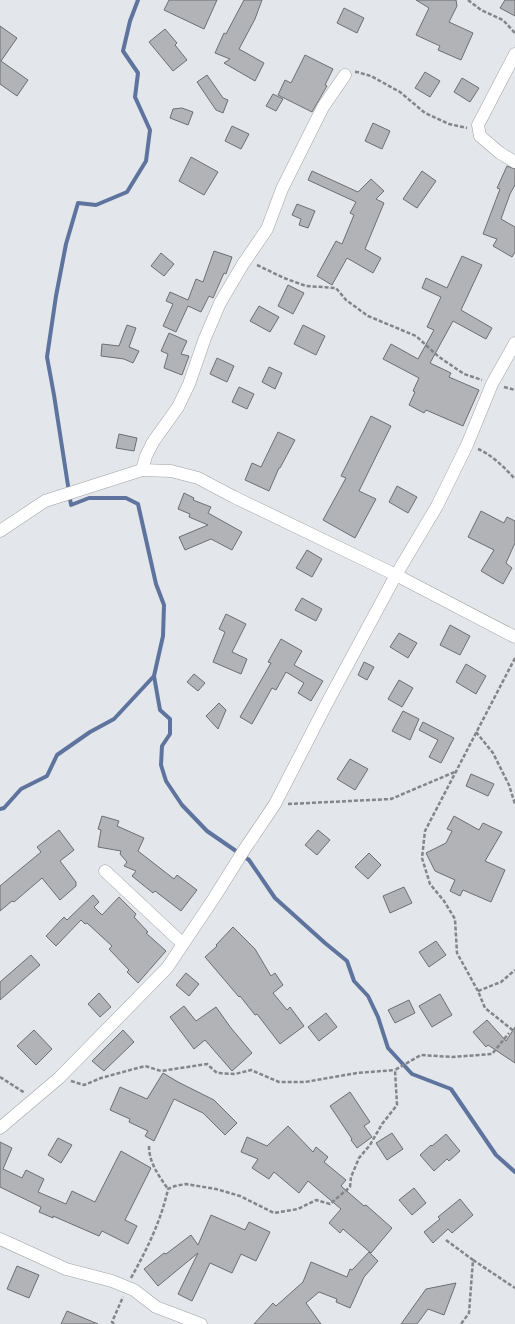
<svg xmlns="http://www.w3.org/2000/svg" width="515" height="1324" viewBox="0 0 515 1324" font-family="Cabin,sans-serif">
	<rect width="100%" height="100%" fill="#e3e6ea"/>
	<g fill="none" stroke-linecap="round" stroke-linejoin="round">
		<g stroke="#5e749e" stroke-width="4">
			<polyline points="138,0 130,21 123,51 138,73 135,97 150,130 146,161 127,192 96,205 78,203 66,244 56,296 47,357 54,395 71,505 89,498 126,498 138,504 156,584 164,605 163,636 154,676 160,710 170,719 170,734 162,746 161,765 166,781 182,805 207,831 249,860 275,898 325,943 347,961 354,981 368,996 378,1017 388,1048 412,1074 451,1089 496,1155 515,1172"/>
			<polyline points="0,809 4,808 21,789 47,776 57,755 90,732 114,719 154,676"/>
		</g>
	</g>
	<g fill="#b1b3b7" stroke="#6d6f73">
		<polygon points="169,0 217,0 204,29 164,10"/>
		<polygon points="244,0 262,0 255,19 239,49 264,63 255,81 224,63 230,59 215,53 224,33 226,34"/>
		<polygon points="416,0 456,0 457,6 449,22 473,33 461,60 438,50 440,46 416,35 429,8"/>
		<polygon points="505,0 515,0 515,16 500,8"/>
		<polygon points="344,8 364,18 357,33 337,23"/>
		<polygon points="0,26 17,38 1,61 28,80 17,96 0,84"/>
		<polygon points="165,29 177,43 175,45 187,60 173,71 149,42"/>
		<polygon points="305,55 333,69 325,85 327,86 312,112 278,95 285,80 291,83"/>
		<polygon points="425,72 440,81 430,97 415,88"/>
		<polygon points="207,75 223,98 228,100 223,113 216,110 197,82"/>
		<polygon points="462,78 479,88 470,102 454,92"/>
		<polygon points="273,94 283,99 276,111 266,106"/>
		<polygon points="182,108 193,112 188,125 170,118 173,109"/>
		<polygon points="373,123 390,131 382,149 365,141"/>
		<polygon points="232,126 249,134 241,149 225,141"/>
		<polygon points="191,157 218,172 204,195 179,181"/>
		<polygon points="507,166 515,169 515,185 510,194 501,219 515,227 515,252 512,257 493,246 497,239 483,234 500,189 497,188"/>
		<polygon points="312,171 358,192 371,179 384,191 376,199 384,203 365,249 381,258 373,273 347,258 332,285 317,276 336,241 342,244 354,215 350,213 356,202 308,180"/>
		<polygon points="422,171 436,181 417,208 403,199"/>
		<polygon points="297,204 315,211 308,228 299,225 301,219 292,215"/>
		<polygon points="214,251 232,257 226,274 224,273 213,298 209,296 201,312 188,306 176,332 163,326 173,304 166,301 170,292 188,300 196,279 203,282"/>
		<polygon points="161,253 174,264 164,276 151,266"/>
		<polygon points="462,256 482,265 461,310 492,328 486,339 453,321 430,363 451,373 449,377 479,390 463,426 426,410 424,413 409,405 415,392 413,391 419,378 383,359 391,344 418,359 434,330 427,327 441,297 422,288 426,278 447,288"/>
		<polygon points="288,285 304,293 293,314 278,306"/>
		<polygon points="259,306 279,317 270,332 250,321"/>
		<polygon points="127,325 136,328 129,347 139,351 133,363 124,359 101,356 102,344 119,346"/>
		<polygon points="303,325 325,336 316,355 294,344"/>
		<polygon points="169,333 187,341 181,354 189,356 182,375 164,368 168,354 161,351"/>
		<polygon points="217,358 234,366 227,382 210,374"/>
		<polygon points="269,367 282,373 275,389 262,382"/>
		<polygon points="239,387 254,394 247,409 232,402"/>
		<polygon points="371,416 391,426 359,491 376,499 355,538 323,520 346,478 341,476"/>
		<polygon points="278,432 295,440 280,468 279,468 269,491 245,480 252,463 261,467"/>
		<polygon points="119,434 137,438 134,451 116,448"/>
		<polygon points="397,486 417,497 408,513 389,502"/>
		<polygon points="184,493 194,498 193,500 211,507 208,513 242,532 232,550 211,539 185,550 179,537 208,525 189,517 190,514 178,509"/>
		<polygon points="481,511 504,523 507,517 515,521 515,543 506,563 512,568 503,584 481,571 494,550 468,537"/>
		<polygon points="307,550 322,559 312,577 296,568"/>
		<polygon points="302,598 322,609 316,621 295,610"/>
		<polygon points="226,614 246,624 232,652 247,659 241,674 213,662 225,632 219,629"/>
		<polygon points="450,625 470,636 460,655 440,645"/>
		<polygon points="399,633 417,643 408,658 390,647"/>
		<polygon points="281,639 302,651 294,665 323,681 311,701 298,693 304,683 286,672 276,690 272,688 252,724 240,717 271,663 268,662"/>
		<polygon points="364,662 374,667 367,680 358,675"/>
		<polygon points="466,664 486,676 476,694 456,682"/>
		<polygon points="194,674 205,683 198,691 187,682"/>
		<polygon points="399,680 413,688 402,707 388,699"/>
		<polygon points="219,703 226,710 218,729 206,716"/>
		<polygon points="403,711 419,719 410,740 392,731"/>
		<polygon points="423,722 454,738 441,763 429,757 438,740 419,730"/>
		<polygon points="350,759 368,769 355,790 337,779"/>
		<polygon points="471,774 494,784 488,796 466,786"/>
		<polygon points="102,816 119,821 117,826 144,838 138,851 174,879 177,875 197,890 181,911 155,891 153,893 132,876 136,871 124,866 127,862 120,854 121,851 98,847 101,830 98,829"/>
		<polygon points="454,816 479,830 483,823 502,832 485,861 505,870 491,902 463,890 460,896 450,891 455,880 435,871 426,853 446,843 452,831 447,829"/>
		<polygon points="59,830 74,850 60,861 76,882 76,886 60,900 42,878 14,902 12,901 0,911 0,886 41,852 37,847"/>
		<polygon points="318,830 330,840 317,855 305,845"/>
		<polygon points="369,853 381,865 368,879 355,867"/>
		<polygon points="404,887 412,903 390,913 383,896"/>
		<polygon points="93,895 99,902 94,907 102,915 119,897 136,914 134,917 148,932 146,933 166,951 138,983 127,972 129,970 109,949 112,946 87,923 85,924 81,920 56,946 46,936 64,917 67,920"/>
		<polygon points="233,927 255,949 271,976 275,973 283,985 273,993 287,1010 290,1007 304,1026 280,1044 257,1014 255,1015 240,996 239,997 205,957 217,946 216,945"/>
		<polygon points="436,941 446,955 429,967 419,952"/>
		<polygon points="31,955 40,965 0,1000 0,982"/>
		<polygon points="186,973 199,984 189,996 176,985"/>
		<polygon points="99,993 111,1007 100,1017 88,1004"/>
		<polygon points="440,994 452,1015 432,1027 419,1006"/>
		<polygon points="409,1000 415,1013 395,1023 388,1010"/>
		<polygon points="184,1006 196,1021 216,1007 231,1028 252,1053 232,1071 205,1040 194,1049 170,1017"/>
		<polygon points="326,1013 337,1027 319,1041 308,1027"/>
		<polygon points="487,1020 506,1041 515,1027 515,1063 488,1045 486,1047 473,1032"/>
		<polygon points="34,1030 52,1049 36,1065 17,1046"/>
		<polygon points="123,1030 134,1042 104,1071 92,1061"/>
		<polygon points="163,1073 178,1082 214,1100 237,1123 225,1135 203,1113 174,1099 154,1141 145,1136 148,1131 129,1122 130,1119 110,1110 120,1087 147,1099"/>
		<polygon points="350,1092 370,1122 364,1126 372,1137 357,1148 351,1140 352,1139 330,1106"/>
		<polygon points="288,1126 313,1152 316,1147 328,1157 324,1162 346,1180 341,1186 364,1206 366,1205 392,1228 371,1253 343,1229 340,1233 329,1223 341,1209 308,1181 299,1193 274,1172 269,1179 252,1168 258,1159 241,1152 247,1137 267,1146"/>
		<polygon points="392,1133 403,1149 387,1160 376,1143"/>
		<polygon points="446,1134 460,1151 449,1161 447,1159 434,1171 420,1155 431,1145 432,1146"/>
		<polygon points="58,1138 72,1145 61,1163 48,1155"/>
		<polygon points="0,1142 12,1148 3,1169 22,1178 26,1170 44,1179 38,1192 66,1204 72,1191 95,1202 121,1151 151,1168 125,1220 137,1226 128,1244 102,1231 99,1236 53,1216 53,1218 39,1212 41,1207 0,1187"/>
		<polygon points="414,1188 426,1203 412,1215 399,1200"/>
		<polygon points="460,1199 473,1215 452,1233 448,1229 433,1243 424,1232 440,1219 438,1217"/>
		<polygon points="211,1215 245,1230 249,1222 270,1232 256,1261 241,1254 232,1273 210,1263 192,1301 178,1294 198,1253 158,1286 144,1269 164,1253 166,1254 191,1235 198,1245"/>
		<polygon points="369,1252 378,1261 364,1277 350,1308 336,1302 337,1299 319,1292 306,1303 321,1324 254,1324 273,1303 276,1306 303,1282 311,1262 347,1277 350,1269 352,1270"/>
		<polygon points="17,1266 39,1275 29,1298 7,1289"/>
		<polygon points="456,1283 444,1315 428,1309 417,1324 401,1324 426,1289"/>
		<polygon points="67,1311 98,1324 61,1324"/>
	</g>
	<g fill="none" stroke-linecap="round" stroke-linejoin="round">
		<defs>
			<g id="street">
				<polyline points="515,54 478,125 480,136 500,153 515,162"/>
				<polyline points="142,470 146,456 153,442 178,407 189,384 205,338 220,303 243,264 267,229 282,189 323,107 345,75"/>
				<polyline points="0,531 45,501 142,470 171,471 198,478 234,497 396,575 515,637"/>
				<polyline points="105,871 183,944"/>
				<polyline points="0,1128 59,1078 167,968 214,898 244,850 275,804 327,703 396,575 437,506 467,445 492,384 515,343"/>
				<polyline points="0,1239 66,1269 112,1281 134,1290 156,1307 201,1324"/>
			</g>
		</defs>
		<use href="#street" stroke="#a0a2a6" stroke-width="13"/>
		<g stroke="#848588" stroke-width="2.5" stroke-dasharray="4 2" stroke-linecap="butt">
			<polyline points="468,0 481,10 503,20 515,33"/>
			<polyline points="355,72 357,72 371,76 400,92 425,113 449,124 467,128"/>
			<polyline points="257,265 284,278 306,286 336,288 346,300 368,316 416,336 439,357 464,374 482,380"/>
			<polyline points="504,387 515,390"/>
			<path d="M478,449C492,455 505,468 515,479"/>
			<polyline points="515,658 425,831 422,858 430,884 444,901 455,919 457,953 478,991 485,1008 515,1032"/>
			<polyline points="476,732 493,753 509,785 515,804"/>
			<polyline points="288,804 391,799 457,771"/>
			<polyline points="478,991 501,982 515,970"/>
			<polyline points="0,1077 25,1093"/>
			<polyline points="71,1081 84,1085 101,1078 145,1066 161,1071 207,1064 217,1073 235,1074 251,1070 279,1082 305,1082 357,1073 395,1070"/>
			<path d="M149,1146C149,1163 159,1176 168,1189"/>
			<polyline points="446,1240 473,1260 469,1313 461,1324"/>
			<polyline points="473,1260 515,1288"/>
			<path d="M131,1278C147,1249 161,1221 168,1189L175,1186L186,1184L216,1189L240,1196L274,1213L298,1209L316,1200L330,1204L350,1187L351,1177L359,1158L370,1145L382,1124L397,1105L395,1070L421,1055L452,1057L492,1054L509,1033"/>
			<polyline points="114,1324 112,1322 123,1297"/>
		</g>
		<use href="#street" stroke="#fff" stroke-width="12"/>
	</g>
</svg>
